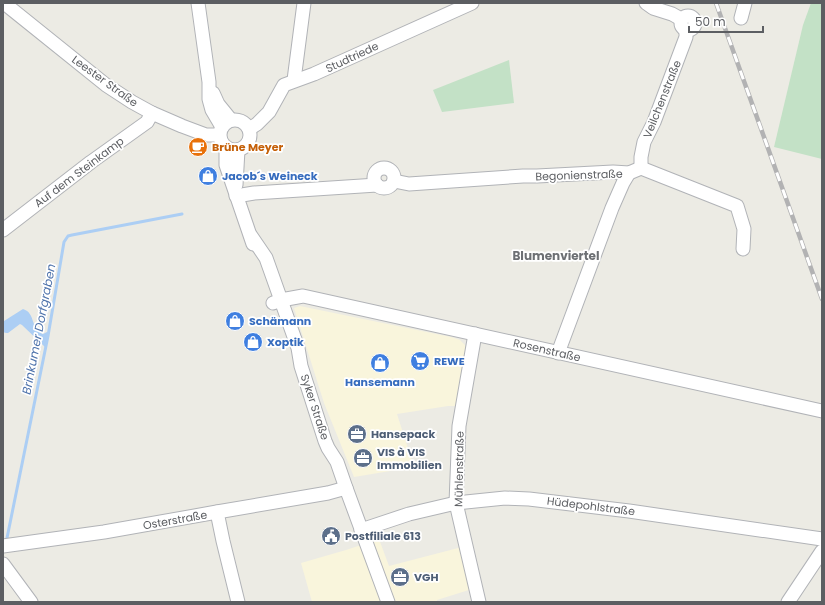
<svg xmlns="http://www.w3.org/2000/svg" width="825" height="605" viewBox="0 0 825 605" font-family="Poppins,sans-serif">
	<rect width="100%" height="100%" fill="#ecebe4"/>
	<g fill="#f9f5dc">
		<polygon points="300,306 451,337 460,340 465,345 466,354 456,406 448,406 397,414 414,467 354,477 324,403 294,308"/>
		<polygon points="379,539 389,566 462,547 472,589 437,600 437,602 312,602 301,563 346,550"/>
	</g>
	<g fill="#c3e1c6">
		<polygon points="811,3 822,3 822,159 774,147 803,25"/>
		<polygon points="509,60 514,103 442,112 433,90"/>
	</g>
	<path fill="#accef4" d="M23,309C36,313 30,329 43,334L47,332L48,333L45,347L22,325L20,324L8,333H6L3,332V322L4,321Z"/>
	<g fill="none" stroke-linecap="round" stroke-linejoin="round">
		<polyline stroke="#accef4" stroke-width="3" points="7,539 7,538 48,336 64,242 68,236 72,235 182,214"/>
		<defs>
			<g id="minor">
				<polyline points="4,3 106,85 132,102 152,113 182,126 206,135 219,135"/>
				<polyline points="198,3 209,82 209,99 212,110 222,127"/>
				<polyline points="646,3 653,8 672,14 681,19"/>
				<circle cx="688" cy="23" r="7"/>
				<polyline points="741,18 745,3"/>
				<polyline points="294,80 304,3"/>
				<polyline points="213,93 218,104 231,120"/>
				<circle cx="235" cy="135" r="15"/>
				<polyline points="249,129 257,124 269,112 284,85 314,74 472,3"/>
				<polyline points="226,148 226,165 253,244"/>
				<polyline points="641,168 641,157 644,142 654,122 686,37 686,31"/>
				<circle cx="384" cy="178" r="10"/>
				<polyline points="394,181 409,184 523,176 537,176 613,172 629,173 641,168 737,206 744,229 743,249"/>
				<polyline points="236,185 238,150"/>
				<polyline points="236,196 254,193 377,185"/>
				<polyline points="3,230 91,162 147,122 152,113"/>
				<polyline points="251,236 266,258 298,348 301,366 325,441 328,448 337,462 346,488 388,602"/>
				<polyline points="273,303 281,300 303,296 822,411"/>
				<polyline points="475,334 459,426 456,503 479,602"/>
				<polyline points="558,353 612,208 623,183 629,173"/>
				<polyline points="217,512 223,541 238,602"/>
				<polyline points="361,530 409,514 456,503 505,498 529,499 629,511 822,539"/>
				<polyline points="3,546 104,532 217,512 328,493 346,488"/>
				<polyline points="3,564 31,602"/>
				<polyline points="788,602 822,551"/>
			</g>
		</defs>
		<use href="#minor" stroke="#b1b3b7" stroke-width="15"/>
		<use href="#minor" stroke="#fff" stroke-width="13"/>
		<defs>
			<polyline id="rail" points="716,3 822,299"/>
		</defs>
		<use href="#rail" stroke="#b2b2b3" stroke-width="4.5"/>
		<use href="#rail" stroke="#fff" stroke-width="3" stroke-dasharray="9" stroke-linecap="butt"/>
	</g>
	<defs>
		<symbol id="cafe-disc" viewBox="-11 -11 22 22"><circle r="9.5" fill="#e8710a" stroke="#fff"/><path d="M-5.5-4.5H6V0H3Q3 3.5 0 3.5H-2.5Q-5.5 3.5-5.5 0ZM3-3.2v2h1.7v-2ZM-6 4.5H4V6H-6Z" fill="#fff"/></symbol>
		<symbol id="shop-disc" viewBox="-11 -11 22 22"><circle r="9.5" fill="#3f7fe0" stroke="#fff"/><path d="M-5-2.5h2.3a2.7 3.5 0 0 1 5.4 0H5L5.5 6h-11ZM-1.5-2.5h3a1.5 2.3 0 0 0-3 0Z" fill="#fff"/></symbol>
		<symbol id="supermarket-disc" viewBox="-11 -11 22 22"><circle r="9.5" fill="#3f7fe0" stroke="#fff"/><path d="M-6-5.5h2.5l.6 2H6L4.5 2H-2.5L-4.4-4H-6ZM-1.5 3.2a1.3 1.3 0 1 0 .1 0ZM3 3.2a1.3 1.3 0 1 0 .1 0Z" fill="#fff"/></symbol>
		<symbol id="office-disc" viewBox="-11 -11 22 22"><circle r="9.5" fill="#5c6f8a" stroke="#fff"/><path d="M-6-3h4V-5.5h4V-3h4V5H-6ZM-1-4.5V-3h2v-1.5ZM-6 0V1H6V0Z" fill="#fff"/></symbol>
		<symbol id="civic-disc" viewBox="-11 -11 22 22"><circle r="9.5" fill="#5c6f8a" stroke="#fff"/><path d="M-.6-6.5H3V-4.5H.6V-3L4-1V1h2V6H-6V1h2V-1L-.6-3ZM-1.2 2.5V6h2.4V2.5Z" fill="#fff"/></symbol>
	</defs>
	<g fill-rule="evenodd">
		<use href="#cafe-disc" x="187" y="136" width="22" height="22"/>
		<use href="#shop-disc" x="197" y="165" width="22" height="22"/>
		<use href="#shop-disc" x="224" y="310" width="22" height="22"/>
		<use href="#shop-disc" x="242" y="331" width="22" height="22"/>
		<use href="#supermarket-disc" x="409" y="350" width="22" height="22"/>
		<use href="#shop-disc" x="369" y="352" width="22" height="22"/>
		<use href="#office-disc" x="346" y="423" width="22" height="22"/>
		<use href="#office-disc" x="352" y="447" width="22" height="22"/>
		<use href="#civic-disc" x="320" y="525" width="22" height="22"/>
		<use href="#office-disc" x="389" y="566" width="22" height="22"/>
	</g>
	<g text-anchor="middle" stroke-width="3.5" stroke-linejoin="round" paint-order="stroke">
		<g font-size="11" fill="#5c5e62" stroke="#fff">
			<text transform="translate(352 57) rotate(-25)" y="4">Studtriede</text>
			<text transform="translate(105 81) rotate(36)" y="4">Leester Straße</text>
			<text transform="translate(662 99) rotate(-68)" y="4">Veilchenstraße</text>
			<text transform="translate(79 172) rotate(-37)" y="4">Auf dem Steinkamp</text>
			<text transform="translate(579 175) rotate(-2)" y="4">Begonienstraße</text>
			<text transform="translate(547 350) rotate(13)" y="4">Rosenstraße</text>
			<text transform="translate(315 407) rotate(72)" y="4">Syker Straße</text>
			<text transform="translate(459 469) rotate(-89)" y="4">Mühlenstraße</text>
			<text transform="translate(591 506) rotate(7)" y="4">Hüdepohlstraße</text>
			<text transform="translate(175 520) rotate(-10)" y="4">Osterstraße</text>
		</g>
		<g font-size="11" font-weight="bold" fill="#c56008" stroke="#fff" text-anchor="start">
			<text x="212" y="151">Brüne Meyer</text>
		</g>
		<g font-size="11" font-weight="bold" fill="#366cbe" stroke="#fff" text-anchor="start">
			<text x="222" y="180">Jacob´s Weineck</text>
			<text x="249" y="325">Schämann</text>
			<text x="267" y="346">Xoptik</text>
			<text x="434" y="365">REWE</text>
			<text x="380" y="386" text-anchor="middle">Hansemann</text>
		</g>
		<g font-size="11" font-weight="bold" fill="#4e5e75" stroke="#fff" text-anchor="start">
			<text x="371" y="438">Hansepack</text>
			<text x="377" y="456">VIS à VIS<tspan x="377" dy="13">Immobilien</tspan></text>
			<text x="345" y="540">Postfiliale 613</text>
			<text x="414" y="581">VGH</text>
		</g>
		<g font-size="12" font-weight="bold" fill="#6d7074" stroke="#fff">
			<text x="556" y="260">Blumenviertel</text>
		</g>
		<g font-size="12" font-style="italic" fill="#5074ac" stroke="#fff">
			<text transform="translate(39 329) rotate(-79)" y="4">Brinkumer Dorfgraben</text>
		</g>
	</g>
	<rect width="825" height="605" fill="none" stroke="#5c5e62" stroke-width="8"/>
	<path d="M689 26v6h74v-6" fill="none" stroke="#5c5e62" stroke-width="2"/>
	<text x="695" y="26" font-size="12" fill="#5c5e62" stroke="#ffffff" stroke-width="3" paint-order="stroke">50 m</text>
</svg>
